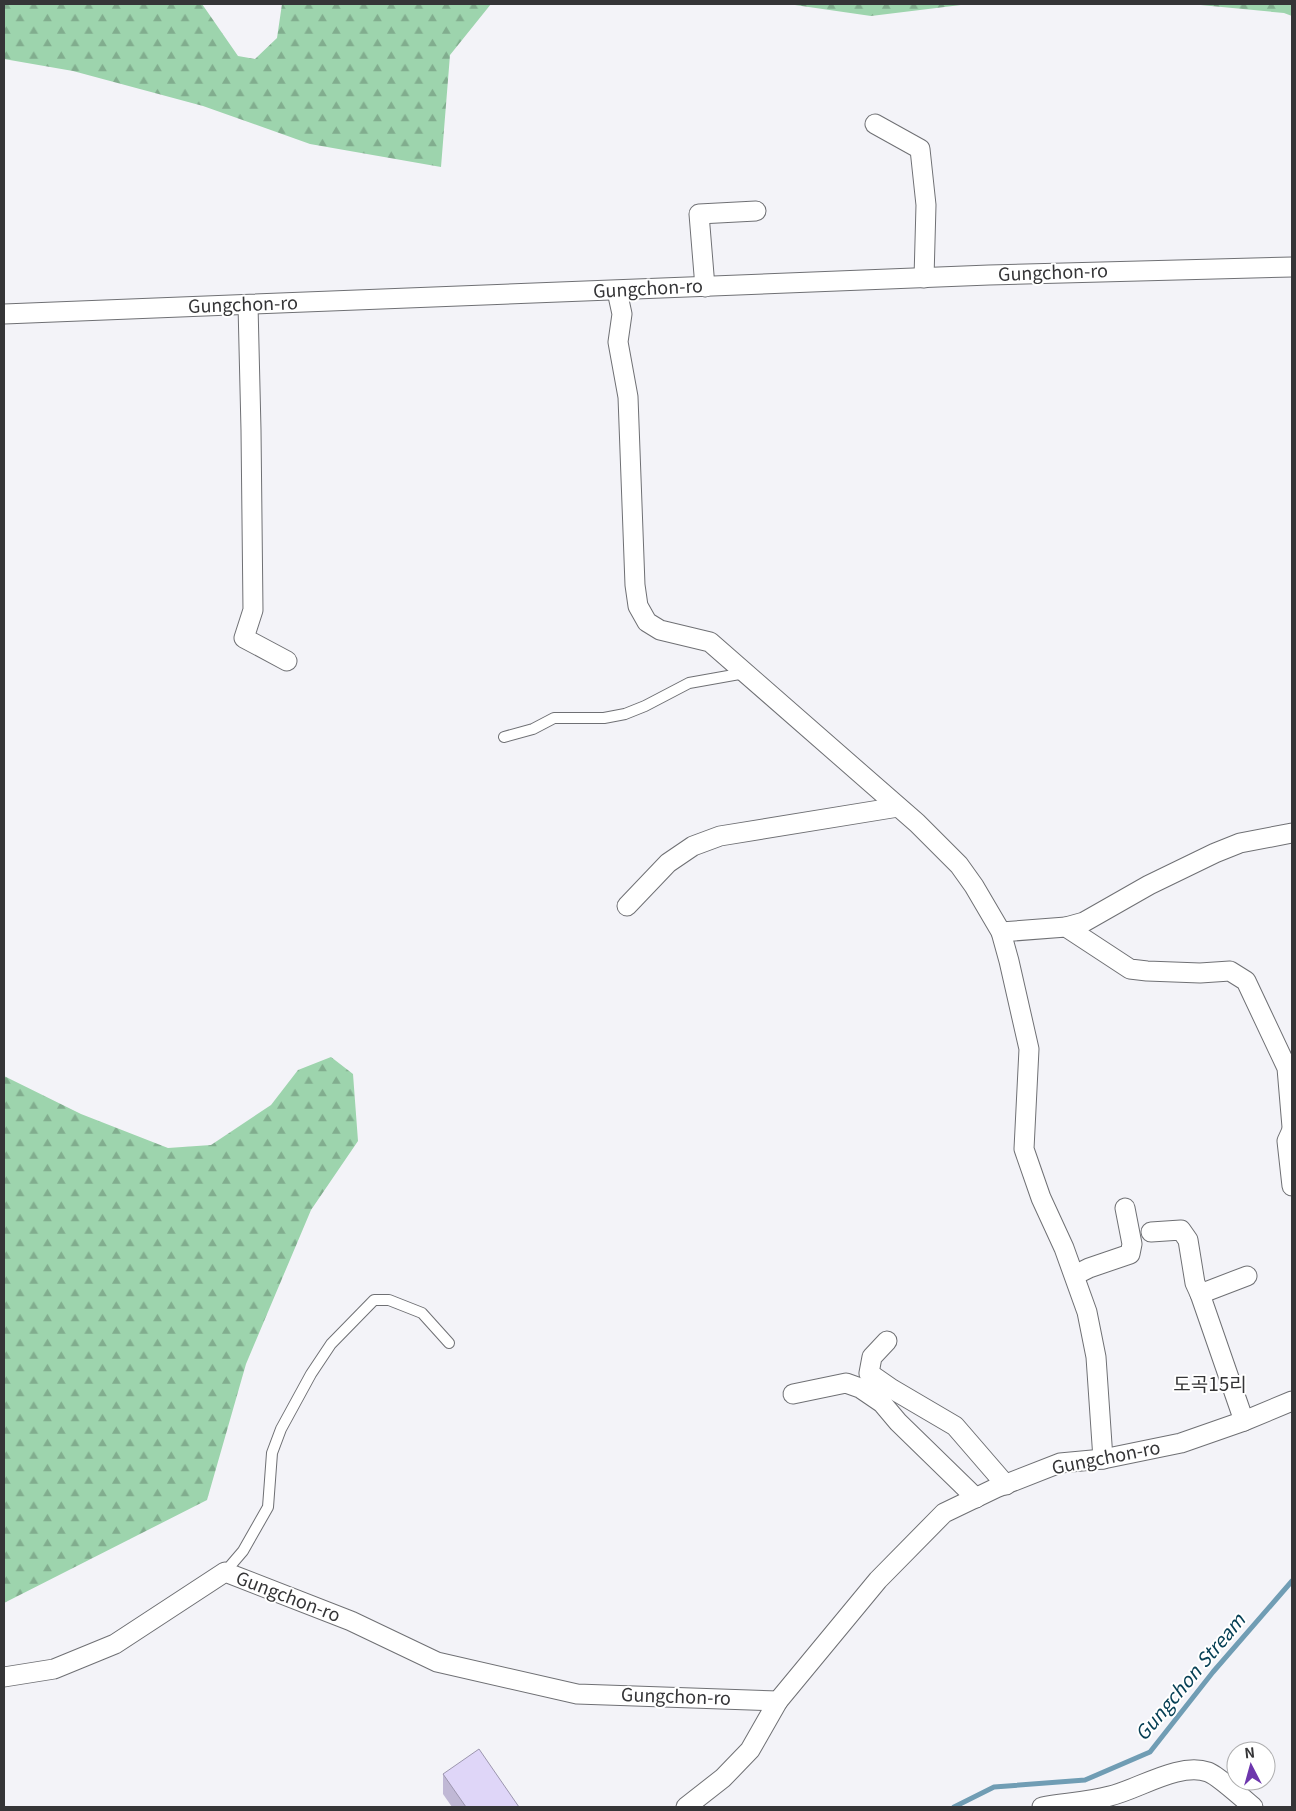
<svg xmlns="http://www.w3.org/2000/svg" width="1296" height="1811" viewBox="0 0 1296 1811" font-family="Georgia,'Noto Sans KR',serif">
	<defs>
		<pattern id="forest-firs" width="22" height="20" patternUnits="userSpaceOnUse" patternTransform="scale(1.25)"><rect width="22" height="20" fill="#9dd4ad"/><path d="M5 1l3.5 6h-7zM16 11l3.5 6h-7z" fill="#81ad8e"/></pattern>
	</defs>
	<rect width="100%" height="100%" fill="#f3f3f8"/>
	<g fill="url(#forest-firs)">
		<polygon points="4,4 202,4 238,56 255,59 277,38 282,4 491,4 450,55 441,167 310,144 203,106 73,71 4,59"/>
		<polygon points="788,4 969,4 871,16"/>
		<polygon points="1190,4 1292,4 1292,16 1284,13"/>
		<polygon points="331,1057 353,1074 358,1141 311,1210 246,1364 207,1500 4,1603 4,1076 81,1114 168,1148 211,1145 271,1105 298,1070"/>
	</g>
	<g fill="none" stroke-linecap="round" stroke-linejoin="round">
		<polyline stroke="#709db4" stroke-width="5" points="954,1807 994,1787 1085,1780 1150,1752 1213,1672 1292,1581"/>
		<defs>
			<g id="service">
				<polyline points="504,737 533,729 554,718 604,718 625,714 645,706 689,683 745,673"/>
				<polyline points="225,1572 243,1551 268,1507 272,1453 281,1429 311,1374 331,1344 374,1300 389,1300 422,1313 449,1343"/>
			</g>
			<g id="minor">
				<polyline points="875,124 920,149 926,205 924,278"/>
				<polyline points="705,287 699,214 756,211"/>
				<polyline points="617,291 622,314 618,342 628,397 635,585 638,606 647,622 660,630 710,642 917,823 959,865 974,886 1001,932 1009,961 1029,1049 1024,1149 1041,1198 1064,1248 1087,1312 1096,1357 1103,1459"/>
				<polyline points="248,305 251,430 253,610 244,638 287,661"/>
				<polyline points="4,314 989,275 1292,267"/>
				<polyline points="627,906 668,863 693,846 720,836 898,807"/>
				<polyline points="1066,927 1084,922 1149,885 1215,853 1240,843 1292,833"/>
				<polyline points="1001,932 1066,927 1130,969 1147,971 1200,973 1230,971 1246,981 1287,1068 1292,1127"/>
				<polyline points="1292,1130 1287,1141 1292,1186"/>
				<polyline points="1151,1232 1181,1230 1188,1240 1195,1283 1200,1294"/>
				<polyline points="1075,1275 1089,1268 1130,1254 1132,1244 1125,1208"/>
				<polyline points="887,1341 872,1357 869,1373 892,1389 955,1426 1006,1485"/>
				<polyline points="793,1394 846,1383 860,1388 882,1403 898,1422 976,1498"/>
				<polyline points="1244,1421 1200,1294 1247,1276"/>
				<polyline points="4,1677 54,1669 115,1644 225,1572 351,1621 437,1662 577,1694 778,1701 878,1580 944,1513 996,1488 1060,1463 1103,1459 1181,1443 1244,1421 1292,1401"/>
				<polyline points="686,1807 723,1778 750,1750 778,1701"/>
				<path d="M1042,1807C1064,1803 1088,1802 1110,1796C1139,1789 1179,1762 1208,1772C1217,1775 1245,1800 1253,1807"/>
			</g>
		</defs>
		<use href="#service" stroke="#6f7074" stroke-width="12"/>
		<use href="#minor" stroke="#6f7074" stroke-width="21"/>
		<use href="#service" stroke="#fff" stroke-width="10"/>
		<use href="#minor" stroke="#fff" stroke-width="19"/>
	</g>
	<polygon fill="#c0b8d5" points="443,1774 519,1807 452,1807 443,1794"/>
	<polygon fill="#dfd6f8" stroke="#9c96ae" points="479,1749 519,1807 466,1807 443,1774"/>
	<g text-anchor="middle" stroke-width="4" stroke-linejoin="round" paint-order="stroke">
		<g font-size="18" fill="#353537" stroke="#fff">
			<text transform="translate(1053 273) rotate(-2)" y="6">Gungchon-ro</text>
			<text transform="translate(648 289) rotate(-3)" y="6">Gungchon-ro</text>
			<text transform="translate(243 305) rotate(-2)" y="6">Gungchon-ro</text>
			<text transform="translate(1106 1458) rotate(-11)" y="6">Gungchon-ro</text>
			<text transform="translate(288 1597) rotate(21)" y="6">Gungchon-ro</text>
			<text transform="translate(676 1697) rotate(2)" y="6">Gungchon-ro</text>
		</g>
		<g font-size="19" fill="#353537" stroke="#fff">
			<text x="1210" y="1391">도곡15리</text>
		</g>
		<g font-size="19" font-style="italic" fill="#074055" stroke="#fff">
			<text transform="translate(1190 1677) rotate(-50)" y="7">Gungchon Stream</text>
		</g>
	</g>
	<rect width="1296" height="1811" fill="none" stroke="#353537" stroke-width="10"/>
	<g transform="translate(1251 1766) rotate(354)"><circle r="24" fill="#ffffff" stroke="#aeaeaf"/>
	<path d="M0-4L9 19L0 12L-9 19Z" fill="#6d36ad"/>
	<text y="-8" font-size="14" font-weight="bold" text-anchor="middle" fill="#353537">N</text>
	</g>
</svg>
